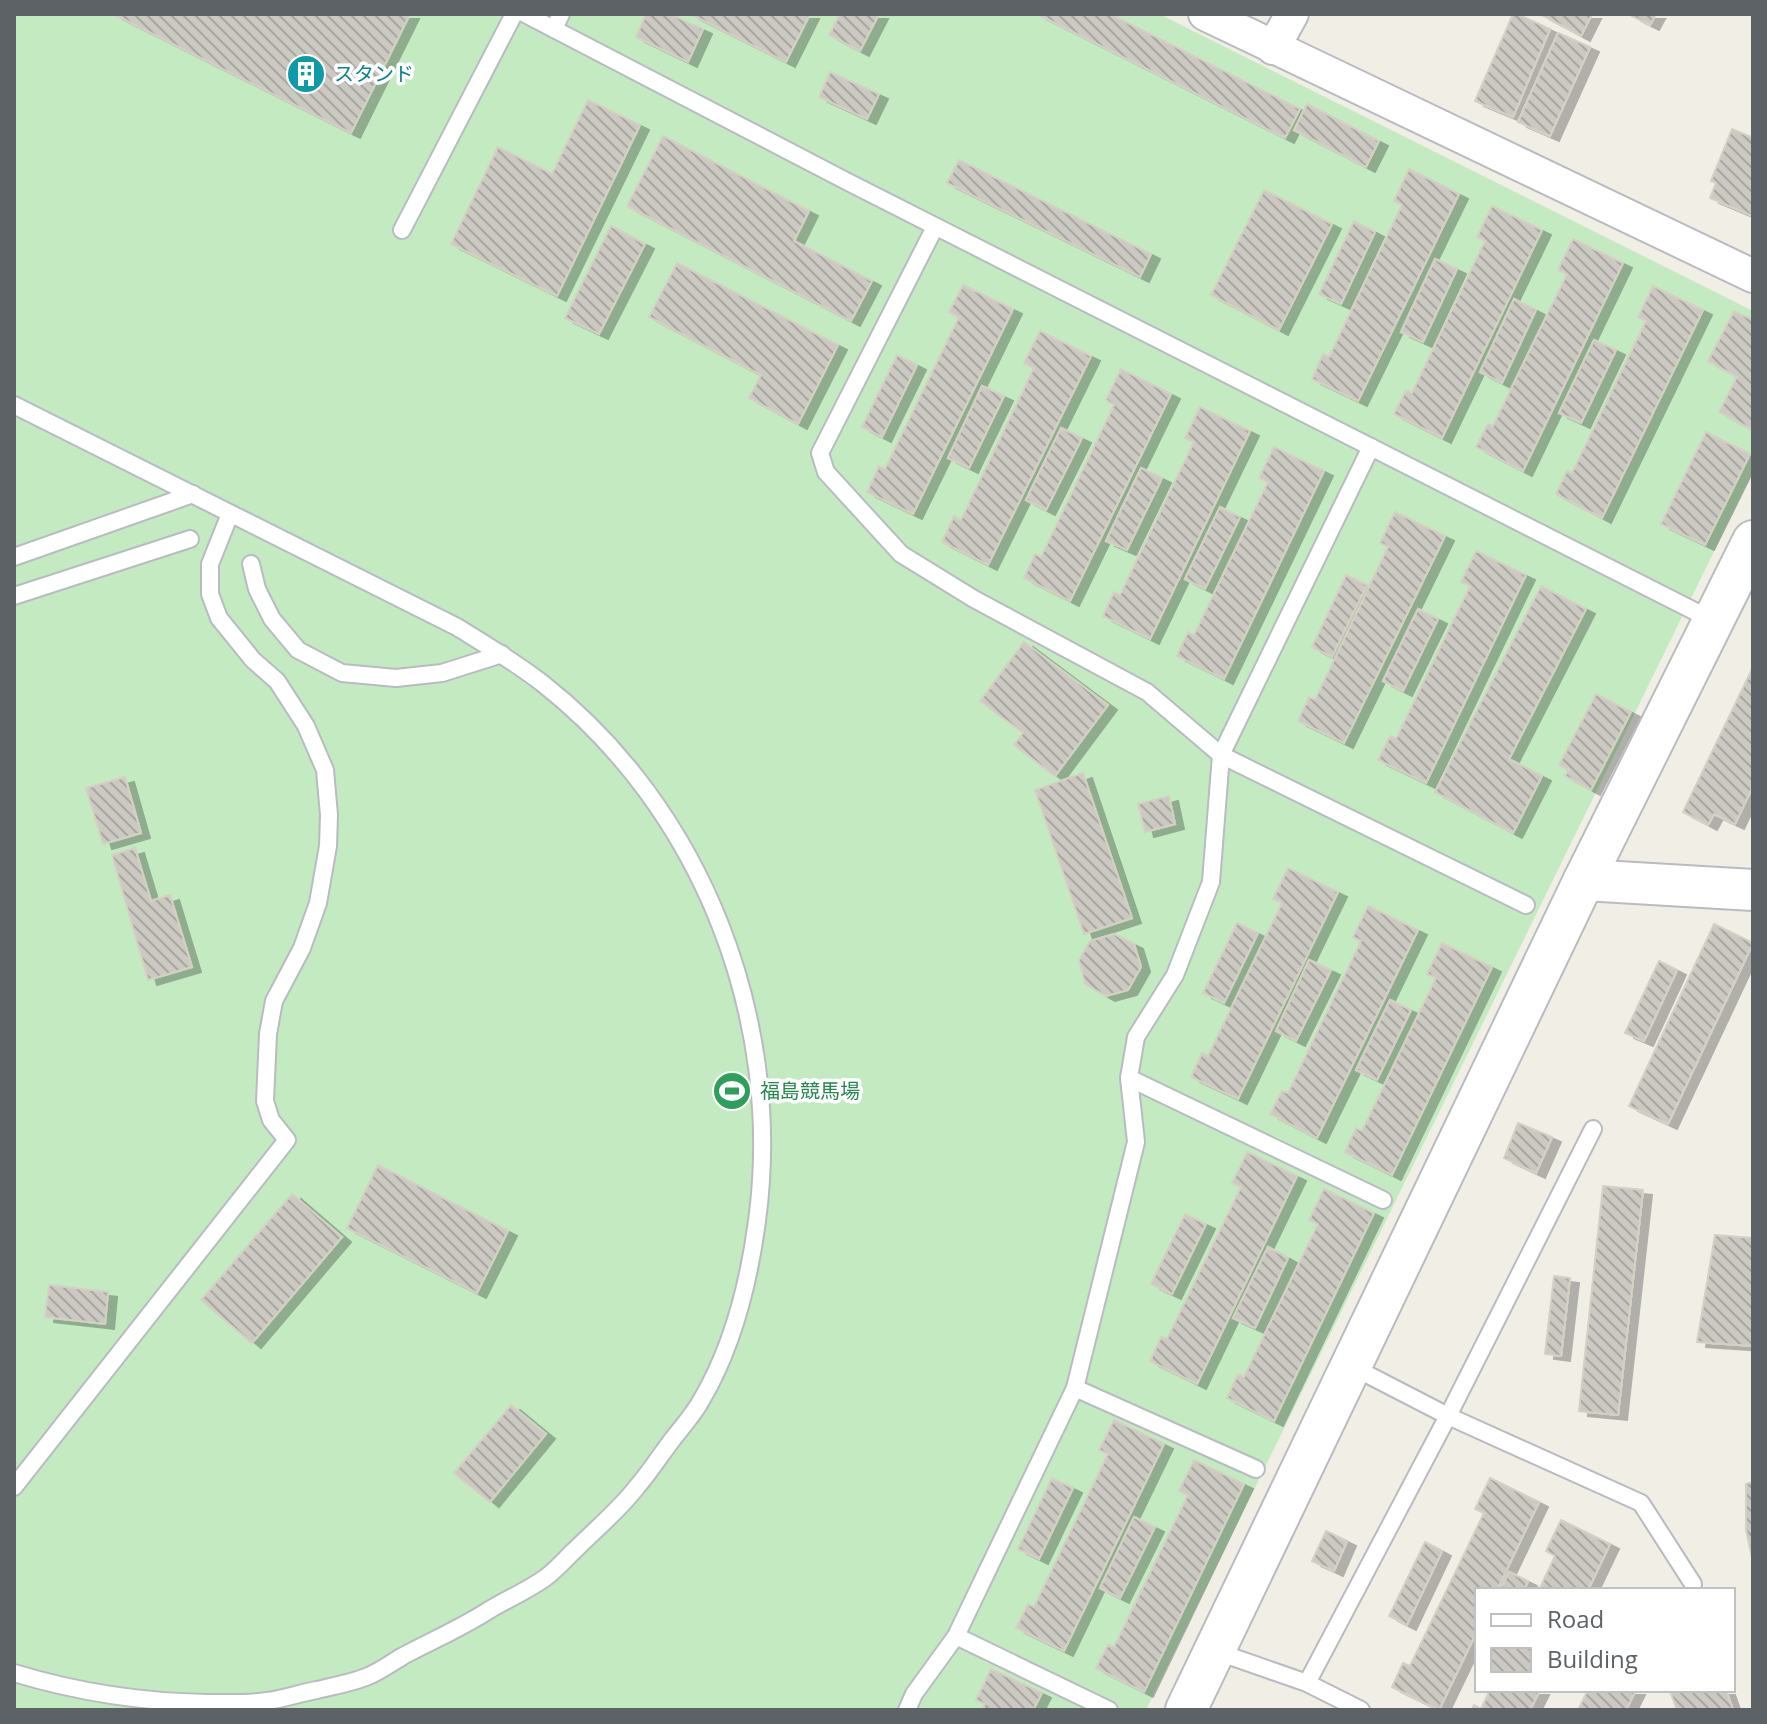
<svg xmlns="http://www.w3.org/2000/svg" width="1767" height="1724" viewBox="0 0 1767 1724" font-family="'Open Sans','Noto Sans JP',sans-serif">
	<defs>
		<pattern id="building-back-hatch" width="6" height="6" patternUnits="userSpaceOnUse" patternTransform="scale(2)"><rect width="6" height="6" fill="#ccc9c3"/><path d="M-1 5l2 2M0 0l6 6M5-1l2 2" fill="none" stroke="#a9a7a2"/></pattern>
		<filter id="shadow"><feDropShadow dx="9" dy="5" stdDeviation="0" flood-color="#0004"/></filter>
	</defs>
	<rect width="100%" height="100%" fill="#f1eee6"/>
	<polygon fill="#c3eac1" points="14,14 1159,14 1753,311 1753,472 1146,1710 14,1710"/>
	<g fill="url(#building-back-hatch)" stroke="#d6d0c4" stroke-width="2" filter="url(#shadow)">
		<polygon points="113,14 410,14 351,133"/>
		<polygon points="646,14 670,14 703,29 688,62 636,37"/>
		<polygon points="690,14 810,14 786,62"/>
		<polygon points="840,14 879,14 860,51 829,35"/>
		<polygon points="1037,14 1110,14 1300,109 1285,138"/>
		<polygon points="1513,14 1517,14 1550,29 1513,117 1475,101"/>
		<polygon points="1540,14 1592,14 1581,36"/>
		<polygon points="1633,14 1656,14 1650,25 1632,16"/>
		<polygon points="1558,33 1590,47 1550,136 1518,122"/>
		<polygon points="830,72 879,94 867,119 819,97"/>
		<polygon points="588,100 640,125 557,296 451,244 498,147 552,174"/>
		<polygon points="1307,104 1379,141 1366,167 1294,130"/>
		<polygon points="1732,129 1753,138 1753,216 1710,198 1716,183 1711,181"/>
		<polygon points="663,136 809,211 794,241 872,281 851,321 627,206"/>
		<polygon points="959,160 1151,254 1140,277 947,183"/>
		<polygon points="1409,169 1459,194 1358,401 1312,379 1323,354 1329,357 1402,205 1394,201"/>
		<polygon points="1264,190 1332,224 1279,330 1211,295"/>
		<polygon points="1492,206 1542,230 1442,438 1394,414 1406,390 1412,393 1485,241 1477,237"/>
		<polygon points="1354,221 1375,232 1341,304 1319,294"/>
		<polygon points="611,226 645,244 599,334 565,318"/>
		<polygon points="1573,239 1623,263 1523,471 1476,447 1488,424 1493,426 1567,274 1558,270"/>
		<polygon points="1435,259 1457,269 1423,342 1401,332"/>
		<polygon points="677,263 838,345 798,424 749,398 761,375 649,317"/>
		<polygon points="963,285 1013,309 913,514 867,492 879,466 885,469 959,317 949,312"/>
		<polygon points="1653,286 1703,310 1602,518 1556,494 1567,471 1572,473 1646,321 1638,317"/>
		<polygon points="1514,299 1536,310 1502,383 1480,372"/>
		<polygon points="1734,311 1753,320 1753,430 1719,412 1737,377 1708,361"/>
		<polygon points="1040,331 1091,356 988,565 942,542 954,516 961,520 1034,368 1024,363"/>
		<polygon points="1594,340 1616,350 1581,423 1559,413"/>
		<polygon points="897,355 917,365 882,437 862,427"/>
		<polygon points="1121,369 1171,394 1070,601 1024,578 1035,554 1041,557 1114,405 1106,400"/>
		<polygon points="982,386 1004,396 969,468 948,458"/>
		<polygon points="1200,407 1250,431 1150,639 1103,616 1114,592 1120,595 1194,442 1185,438"/>
		<polygon points="1061,428 1082,438 1046,510 1026,500"/>
		<polygon points="1706,432 1750,454 1705,545 1661,524"/>
		<polygon points="1274,447 1324,471 1224,679 1177,656 1188,632 1194,635 1268,482 1259,478"/>
		<polygon points="1141,468 1162,478 1127,550 1106,541"/>
		<polygon points="1220,507 1240,517 1205,589 1185,579"/>
		<polygon points="1395,512 1445,536 1344,743 1298,721 1309,697 1315,700 1388,547 1380,543"/>
		<polygon points="1476,551 1526,575 1426,783 1378,760 1390,736 1396,739 1470,586 1461,582"/>
		<polygon points="1346,575 1367,585 1332,657 1312,647"/>
		<polygon points="1541,586 1586,609 1509,759 1542,776 1513,833 1435,792"/>
		<polygon points="1418,609 1438,619 1403,691 1383,681"/>
		<polygon points="1024,642 1108,705 1055,776 1014,745 1023,733 980,701"/>
		<polygon points="1753,667 1753,786 1735,824 1714,814 1708,825 1683,812"/>
		<polygon points="1596,694 1631,712 1591,790 1565,776 1569,770 1559,765"/>
		<polygon points="1083,773 1132,918 1084,934 1035,790"/>
		<polygon points="125,777 141,833 103,844 86,788"/>
		<polygon points="1169,796 1175,824 1145,832 1138,804"/>
		<polygon points="135,848 151,901 170,895 192,967 148,980 112,855"/>
		<polygon points="1288,868 1338,892 1238,1099 1191,1077 1202,1053 1208,1056 1282,903 1273,899"/>
		<polygon points="1368,906 1418,930 1317,1138 1270,1114 1282,1091 1288,1093 1361,941 1353,937"/>
		<polygon points="1237,923 1258,933 1224,1003 1203,993"/>
		<polygon points="1714,924 1753,943 1668,1124 1629,1106"/>
		<polygon points="1114,934 1134,944 1141,967 1128,990 1106,996 1085,984 1079,960 1090,941"/>
		<polygon points="1442,943 1492,967 1392,1175 1345,1152 1356,1128 1362,1131 1436,978 1427,974"/>
		<polygon points="1309,960 1331,970 1296,1041 1276,1031"/>
		<polygon points="1659,961 1677,970 1644,1041 1625,1033"/>
		<polygon points="1390,1000 1411,1010 1377,1080 1356,1070"/>
		<polygon points="1518,1123 1552,1137 1536,1173 1504,1158"/>
		<polygon points="1247,1152 1297,1176 1197,1384 1150,1361 1161,1337 1167,1339 1241,1187 1232,1183"/>
		<polygon points="378,1165 508,1231 477,1293 347,1228"/>
		<polygon points="1603,1186 1643,1190 1618,1415 1579,1411"/>
		<polygon points="1324,1189 1374,1213 1274,1421 1227,1398 1238,1374 1244,1377 1318,1224 1309,1220"/>
		<polygon points="292,1194 342,1237 252,1343 201,1300"/>
		<polygon points="1185,1214 1206,1224 1172,1294 1151,1284"/>
		<polygon points="1715,1235 1753,1238 1753,1346 1697,1342"/>
		<polygon points="1268,1247 1288,1258 1255,1328 1233,1318"/>
		<polygon points="1554,1276 1570,1278 1561,1356 1545,1354"/>
		<polygon points="49,1285 108,1292 105,1324 45,1317"/>
		<polygon points="511,1405 546,1434 490,1502 454,1473"/>
		<polygon points="1114,1420 1164,1444 1064,1651 1016,1628 1028,1604 1034,1607 1108,1454 1099,1450"/>
		<polygon points="1194,1460 1244,1484 1144,1692 1096,1668 1108,1645 1114,1647 1188,1495 1179,1491"/>
		<polygon points="1052,1478 1073,1488 1039,1559 1018,1549"/>
		<polygon points="1490,1478 1539,1502 1497,1590 1477,1590 1477,1631 1439,1710 1392,1687 1403,1663 1410,1666 1484,1513 1475,1509"/>
		<polygon points="1753,1482 1753,1562 1746,1530 1746,1484"/>
		<polygon points="1134,1517 1155,1527 1120,1598 1100,1588"/>
		<polygon points="1561,1520 1610,1544 1588,1590 1539,1590 1555,1556 1546,1551"/>
		<polygon points="1326,1531 1347,1541 1334,1571 1312,1561"/>
		<polygon points="1425,1542 1442,1551 1407,1625 1389,1616"/>
		<polygon points="1509,1572 1528,1581 1524,1590 1500,1590"/>
		<polygon points="991,1669 1042,1693 1033,1710 982,1710 985,1704 976,1700"/>
		<polygon points="1490,1690 1540,1690 1530,1710 1472,1710 1474,1705 1481,1709"/>
		<polygon points="1588,1690 1636,1690 1626,1710 1578,1710"/>
		<polygon points="1674,1690 1726,1690 1733,1710 1677,1710 1670,1691"/>
	</g>
	<g fill="none" stroke-linecap="round" stroke-linejoin="round">
		<defs>
			<g id="service">
				<polyline points="525,14 848,182 1712,620"/>
				<polyline points="554,29 561,14"/>
				<polyline points="935,227 820,453 826,472 901,554 974,599 1147,692 1221,755 1526,905"/>
				<polyline points="402,230 514,14"/>
				<path d="M14,405L457,627C486,645 515,662 542,683C703,809 784,1021 757,1221C749,1281 733,1346 702,1399C694,1414 682,1427 672,1440C660,1456 649,1473 636,1488C619,1510 596,1529 576,1549C566,1558 556,1570 545,1578C527,1591 505,1600 486,1612C459,1629 431,1641 403,1656C391,1663 379,1672 366,1677C351,1683 333,1686 317,1690C300,1693 283,1699 267,1701C247,1704 227,1703 207,1703C141,1702 77,1692 14,1673"/>
				<polyline points="14,557 193,494"/>
				<polyline points="251,564 257,589 272,619 298,650 342,673 396,678 442,673 502,654"/>
				<polyline points="14,596 190,539"/>
				<polyline points="1129,1078 1383,1200"/>
				<polyline points="1351,1366 1448,1416 1641,1503 1693,1584"/>
				<polyline points="1075,1388 1256,1469"/>
				<polyline points="14,1487 287,1140 271,1120 265,1101 268,1034 274,1001 302,948 318,903 328,846 329,815 325,770 306,726 277,681 253,660 219,618 210,594 210,564 230,514"/>
				<polyline points="956,1636 1109,1710"/>
				<polyline points="1215,1651 1307,1683 1361,1710"/>
				<polyline points="1307,1683 1448,1416 1593,1129"/>
				<polyline points="907,1710 914,1694 956,1636 1075,1388 1136,1142 1129,1078 1136,1037 1175,975 1211,882 1221,755 1371,447"/>
			</g>
			<g id="minor">
				<polyline points="1205,14 1753,276"/>
				<polyline points="1273,48 1292,14"/>
			</g>
			<g id="tertiary">
				<polyline points="1584,880 1753,890"/>
				<polyline points="1186,1710 1584,880 1753,541"/>
			</g>
		</defs>
		<use href="#service" stroke="#b8bcc0" stroke-width="20"/>
		<use href="#minor" stroke="#b8bcc0" stroke-width="36"/>
		<use href="#tertiary" stroke="#b8bcc0" stroke-width="44"/>
		<use href="#service" stroke="#fff" stroke-width="16"/>
		<use href="#minor" stroke="#fff" stroke-width="32"/>
		<use href="#tertiary" stroke="#fff" stroke-width="40"/>
	</g>
	<defs>
		<symbol id="building-disc" viewBox="-11 -11 22 22"><circle r="9.5" fill="#0f9aa8" stroke="#fff"/><path d="M-4-6H4V6H1V3H-1V6H-4ZM-2.5-4.3h1.7v1.8h-1.7ZM.8-4.3h1.7v1.8H.8ZM-2.5-1h1.7V.8h-1.7ZM.8-1h1.7V.8H.8Z" fill="#fff"/></symbol>
		<symbol id="stadium-disc" viewBox="-11 -11 22 22"><circle r="9.5" fill="#2e9e5b" stroke="#fff"/><path d="M0-5a6.5 5 0 1 0 0 10a6.5 5 0 1 0 0-10ZM-3.5-1.8h7v3.6h-7Z" fill="#fff"/></symbol>
	</defs>
	<g fill-rule="evenodd">
		<use href="#building-disc" x="284" y="52" width="44" height="44"/>
		<use href="#stadium-disc" x="710" y="1069" width="44" height="44"/>
	</g>
	<g text-anchor="middle" stroke-width="7" stroke-linejoin="round" paint-order="stroke">
		<g font-size="20" fill="#0d838f" stroke="#fff" text-anchor="start">
			<text x="334" y="81">スタンド</text>
		</g>
		<g font-size="20" fill="#27864d" stroke="#fff" text-anchor="start">
			<text x="760" y="1098">福島競馬場</text>
		</g>
	</g>
	<rect width="1767" height="1724" fill="none" stroke="#5d6267" stroke-width="32"/>
	<rect x="1475" y="1588" width="260" height="104" fill="#ffffff" stroke="#bec0c2" stroke-width="2"/>
	<rect x="1491" y="1614" width="40" height="12" fill="#ffffff" stroke="#bec0c2" stroke-width="2"/>
	<text x="1547" y="1628" font-size="24" fill="#5d6267">Road</text>
	<rect x="1491" y="1648" width="40" height="24" fill="url(#building-back-hatch)" stroke="#bec0c2" stroke-width="2"/>
	<text x="1547" y="1668" font-size="24" fill="#5d6267">Building</text>
</svg>
